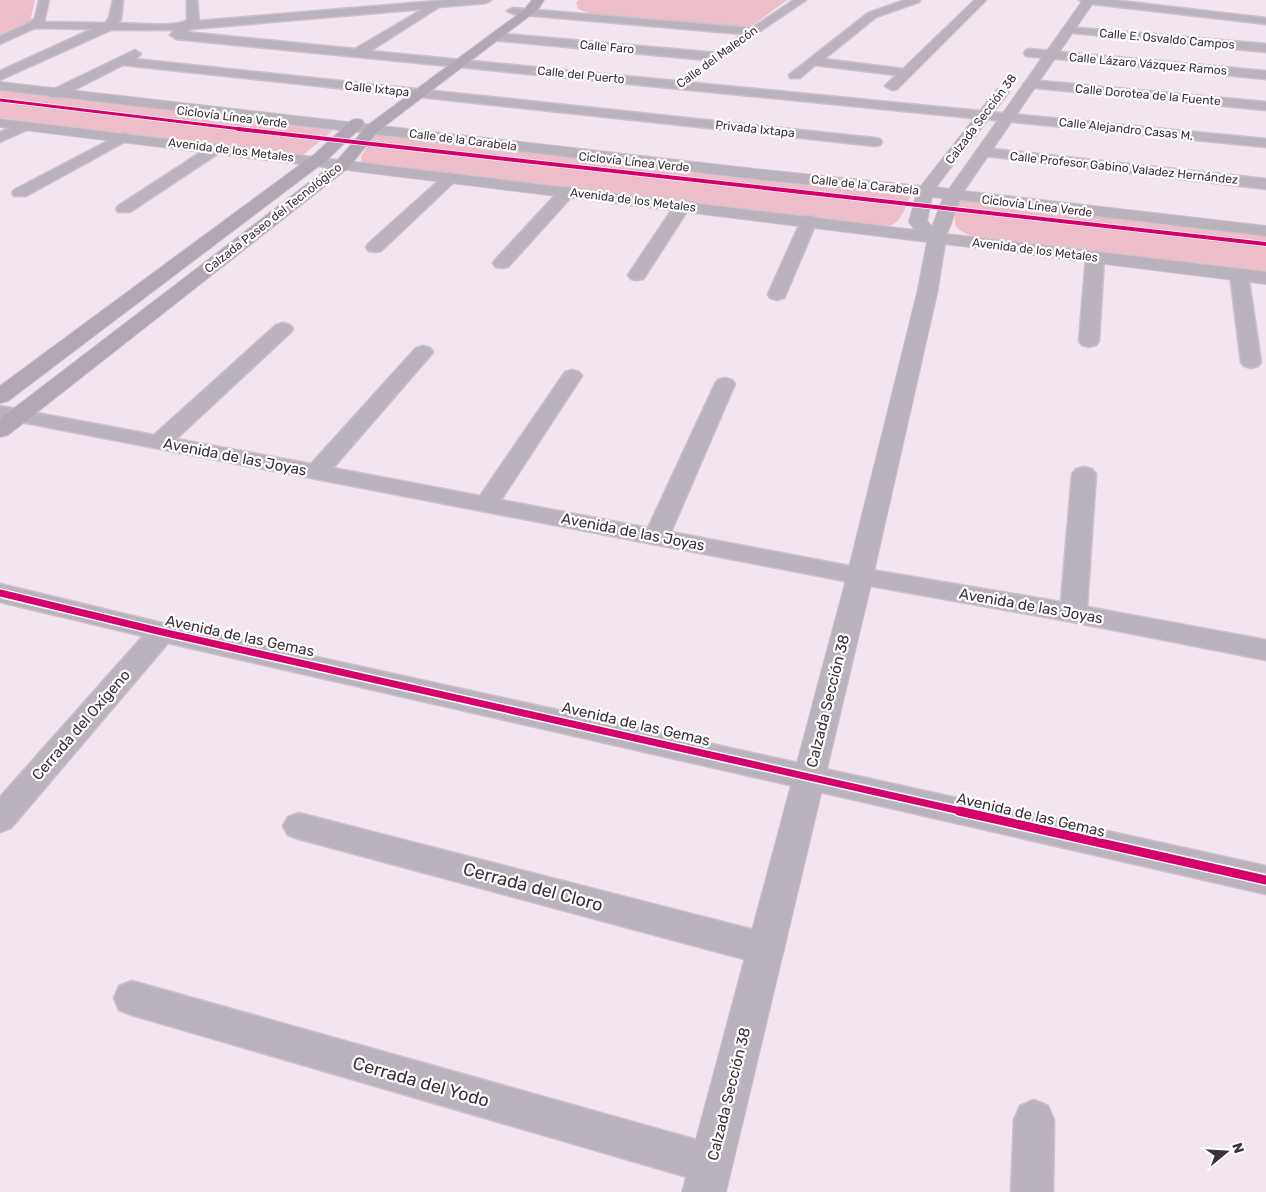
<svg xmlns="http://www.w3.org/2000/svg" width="1266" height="1192" viewBox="0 0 1266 1192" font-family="Rubik,sans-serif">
	<rect width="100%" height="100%" fill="#f3e5f0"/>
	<g fill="#edbec9">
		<polygon points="0,0 35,0 30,22 0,34"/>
		<polygon points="579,0 787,0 749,28 594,15 578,9 576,2"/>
		<polygon points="0,90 326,128 332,131 302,156 0,118"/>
		<path d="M377,133L907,194L910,197C904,210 901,224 886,227L361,164V156Z"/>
		<path d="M959,197L1266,233V274L978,239C948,226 954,228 959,197Z"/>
	</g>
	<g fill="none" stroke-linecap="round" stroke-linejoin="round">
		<defs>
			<g id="minor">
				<path d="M39,0H49L44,22L105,23L109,18L113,0H123L121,19L118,23C133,23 176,28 187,20V0H197L199,21L448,0H491L486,3L439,7L370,51L1266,139V147L176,39L170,35L175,30H111L0,80V71L92,29L35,28L0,44V36L29,23L35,18ZM423,9L355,49L186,32L191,29Z"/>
				<polygon points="794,0 806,0 738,46 732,42 743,34 513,14 507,11 513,8 752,28"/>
				<polygon points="905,0 920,0 919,2 876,17 824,59 903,69 975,0 986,0 897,89 892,90 885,86 896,75 815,65 800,78 790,78 789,75 868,13"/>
				<polygon points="1079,0 1112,0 1266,18 1266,24 1084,3"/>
				<polygon points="1068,27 1266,44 1266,52 1064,32 1062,30 1064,28"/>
				<polygon points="495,33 718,53 724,57 718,61 491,40 489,37"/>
				<polygon points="1030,49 1266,71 1266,79 1026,56 1024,53 1026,50"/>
				<polygon points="135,50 141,54 135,59 875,138 880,139 882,142 880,145 875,146 123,65 60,97 50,97 48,94 50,91"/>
				<polygon points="1030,80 1266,102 1266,110 1025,87 1023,84"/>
				<polygon points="24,122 29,123 31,126 29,129 0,142 0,132"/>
				<polygon points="123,133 128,134 130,137 128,140 26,196 14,196 12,193 14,190"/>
				<polygon points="217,144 222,145 224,148 222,151 130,212 118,212 116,209 118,206 212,145"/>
				<polygon points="983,148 1266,179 1266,189 978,155 976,152 978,149"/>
				<polygon points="450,173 455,175 458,178 455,181 381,251 375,252 369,251 366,247 369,243 445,175"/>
				<polygon points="567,187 573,189 575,192 573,195 508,267 502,268 496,267 493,263 496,259 561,189"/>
				<polygon points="683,200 689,202 691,205 646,275 643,279 637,280 631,279 628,275 677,202"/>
				<polygon points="809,216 815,217 817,221 786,294 784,298 777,300 770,298 768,294 801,221 803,217"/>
				<polygon points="1095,252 1101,253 1104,257 1099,341 1096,345 1089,347 1082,345 1079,341 1086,257 1089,253"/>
				<polygon points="1239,269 1245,270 1248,274 1261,362 1258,366 1251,368 1244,366 1241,362 1230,274 1233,270"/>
				<polygon points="283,323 290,325 293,329 290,333 176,439 311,464 416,348 423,346 430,348 433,352 430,356 333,468 480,496 565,372 572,370 579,372 582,376 501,500 648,528 715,384 718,380 725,378 732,380 735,384 671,532 860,568 1061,602 1072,474 1076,469 1084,467 1092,469 1096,474 1087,607 1266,640 1266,660 1073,622 860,584 0,418 0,406 154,435 276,325"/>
				<polygon points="0,584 162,623 1266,866 1266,894 168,643 11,828 0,832 0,797 143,636 0,602"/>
				<polygon points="299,813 766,933 779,938 784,949 779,960 766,965 299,839 288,835 283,826 288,817"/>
				<polygon points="132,981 711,1144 725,1150 731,1164 725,1178 711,1184 132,1015 119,1010 114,998 119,986"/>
				<polygon points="1034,1100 1048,1106 1054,1120 1053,1192 1011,1192 1014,1120 1020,1106"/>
			</g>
			<path id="tertiary" d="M1083,0H1095L964,191L1266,226V236L960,200L947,234L1266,272V284L945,244L938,289L873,576L726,1192H682L847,576L918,289L927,242L0,127V119L915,230L909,222L916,195L765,180L0,90V82L765,170L921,186L997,89H1007L1009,92L1007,95L936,187L949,189ZM932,197L943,198L932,227L927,221Z"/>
			<g id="secondary">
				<polygon points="532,0 544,0 539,8 532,14 378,131 348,168 8,435 0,437 0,419 336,162 368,125 524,10"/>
				<polygon points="357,119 362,120 364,123 362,126 328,159 8,401 0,403 0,386 316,153 352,120"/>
			</g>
		</defs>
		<use href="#minor" stroke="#cdc2cb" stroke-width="3"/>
		<use href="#tertiary" stroke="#cdc2cb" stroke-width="2"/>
		<use href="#secondary" stroke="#cdc2cb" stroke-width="2"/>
		<use href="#minor" fill="#bab2bd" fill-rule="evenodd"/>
		<use href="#tertiary" fill="#bab2bd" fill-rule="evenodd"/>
		<use href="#secondary" fill="#b1a7b4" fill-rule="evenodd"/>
		<defs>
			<polyline id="cycleway-far3" points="0,100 249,130"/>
			<polyline id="cycleway-far2" points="238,129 1266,244"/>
			<polyline id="cycleway-far1" points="0,593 162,632 965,812"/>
			<polyline id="cycleway" points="959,811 1266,880"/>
		</defs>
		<use href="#cycleway-far3" stroke="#fff" stroke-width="4.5"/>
		<use href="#cycleway-far2" stroke="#fff" stroke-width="5.5"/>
		<use href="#cycleway-far1" stroke="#fff" stroke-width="10"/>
		<use href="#cycleway" stroke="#fff" stroke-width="12"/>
		<use href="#cycleway-far3" stroke="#d6006c" stroke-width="3"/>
		<use href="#cycleway-far2" stroke="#d6006c" stroke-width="4"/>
		<use href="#cycleway-far1" stroke="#d6006c" stroke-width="7"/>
		<use href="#cycleway" stroke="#d6006c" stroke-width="9"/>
	</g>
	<g text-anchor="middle" stroke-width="4.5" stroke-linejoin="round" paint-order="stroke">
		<g font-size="12" fill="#3b3039" stroke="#fff">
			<text transform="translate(1167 39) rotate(5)" y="4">Calle E. Osvaldo Campos</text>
			<text transform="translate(607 47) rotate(5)" y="4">Calle Faro</text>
			<text transform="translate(717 57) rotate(-36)" y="4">Calle del Malecón</text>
			<text transform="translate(1148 64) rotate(5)" y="4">Calle Lázaro Vázquez Ramos</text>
			<text transform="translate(581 75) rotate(6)" y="4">Calle del Puerto</text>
			<text transform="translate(377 89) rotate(6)" y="4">Calle Ixtapa</text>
			<text transform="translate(1148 95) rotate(5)" y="4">Calle Dorotea de la Fuente</text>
			<text transform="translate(232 117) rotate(7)" y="4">Ciclovía Línea Verde</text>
			<text transform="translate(981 119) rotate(-53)" y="4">Calzada Sección 38</text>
			<text transform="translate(755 129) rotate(6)" y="4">Privada Ixtapa</text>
			<text transform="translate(1126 129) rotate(6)" y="4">Calle Alejandro Casas M.</text>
			<text transform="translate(463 140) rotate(7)" y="4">Calle de la Carabela</text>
			<text transform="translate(231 150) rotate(7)" y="4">Avenida de los Metales</text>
			<text transform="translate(634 162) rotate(6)" y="4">Ciclovía Línea Verde</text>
			<text transform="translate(1124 168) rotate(6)" y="4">Calle Profesor Gabino Valadez Hernández</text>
			<text transform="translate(865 185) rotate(6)" y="4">Calle de la Carabela</text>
			<text transform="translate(633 200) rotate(7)" y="4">Avenida de los Metales</text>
			<text transform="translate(1037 206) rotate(7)" y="4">Ciclovía Línea Verde</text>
			<text transform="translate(273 218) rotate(-38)" y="4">Calzada Paseo del Tecnológico</text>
			<text transform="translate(1035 250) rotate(7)" y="4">Avenida de los Metales</text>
		</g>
		<g font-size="15" fill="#3b3039" stroke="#fff">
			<text transform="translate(235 457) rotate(11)" y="5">Avenida de las Joyas</text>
			<text transform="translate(633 532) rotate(11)" y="5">Avenida de las Joyas</text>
			<text transform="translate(1031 606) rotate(10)" y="5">Avenida de las Joyas</text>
			<text transform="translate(240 636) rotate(12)" y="5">Avenida de las Gemas</text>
			<text transform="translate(828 701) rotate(-76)" y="5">Calzada Sección 38</text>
			<text transform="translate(636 724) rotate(13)" y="5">Avenida de las Gemas</text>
			<text transform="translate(81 725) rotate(-49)" y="5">Cerrada del Oxígeno</text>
			<text transform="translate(1031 815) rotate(13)" y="5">Avenida de las Gemas</text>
			<text transform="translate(729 1094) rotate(-76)" y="5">Calzada Sección 38</text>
		</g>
		<g font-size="18" fill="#3b3039" stroke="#fff">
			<text transform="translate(533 887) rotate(15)" y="6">Cerrada del Cloro</text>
			<text transform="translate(421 1082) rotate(16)" y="6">Cerrada del Yodo</text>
		</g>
	</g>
	<g transform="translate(1226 1152) rotate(72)" stroke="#ffffff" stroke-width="4" paint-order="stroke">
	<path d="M0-4L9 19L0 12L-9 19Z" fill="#3b3039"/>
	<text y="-8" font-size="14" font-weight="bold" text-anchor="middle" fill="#3b3039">N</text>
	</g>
</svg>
